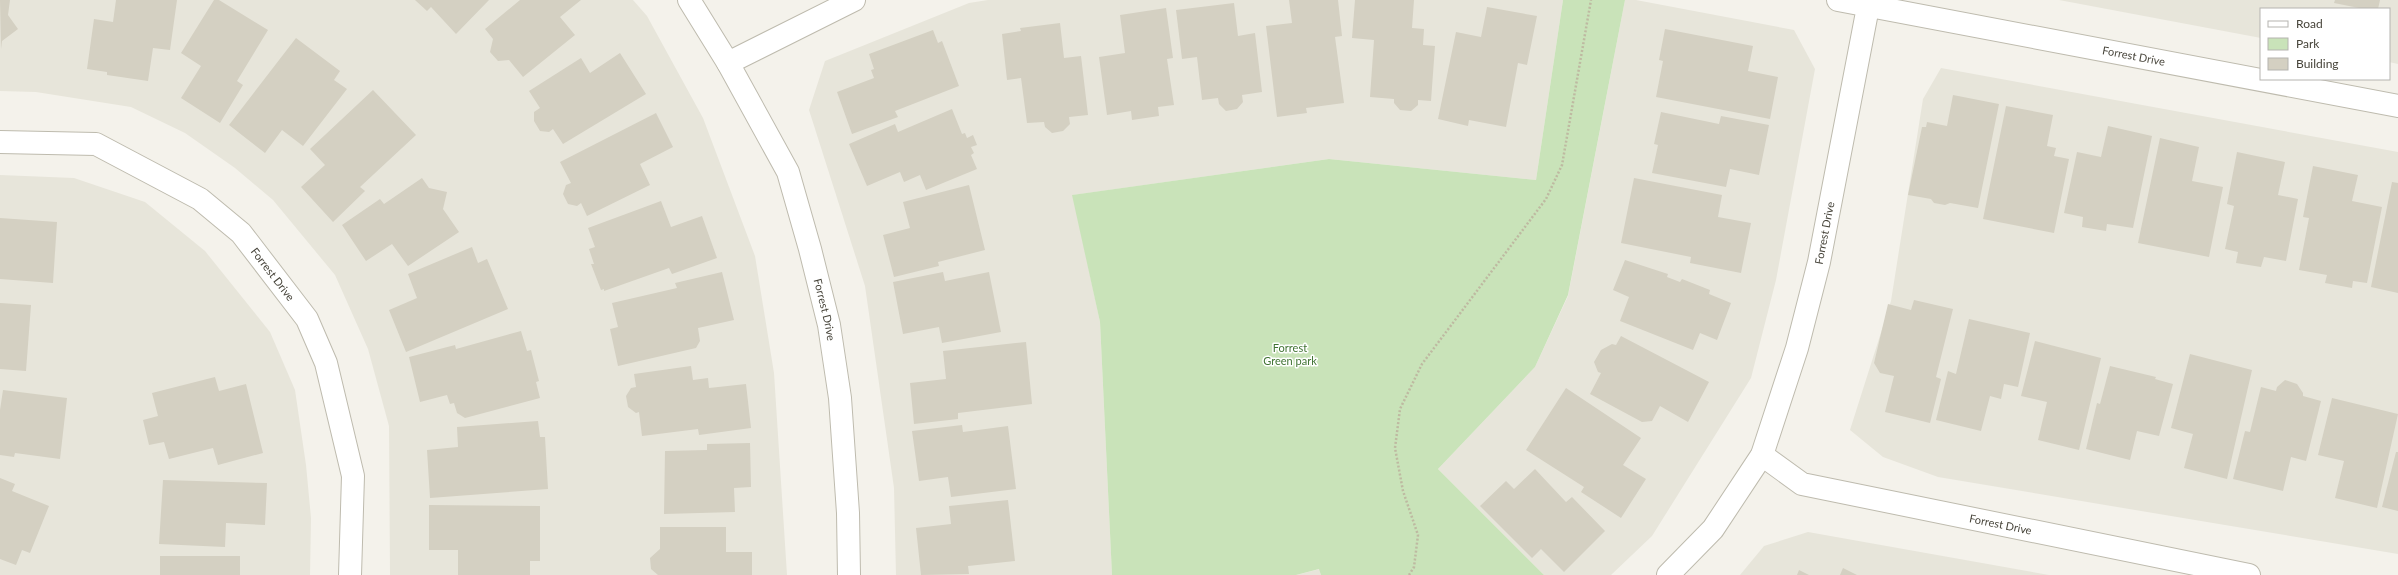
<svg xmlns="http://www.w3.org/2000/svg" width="2398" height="575" viewBox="0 0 2398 575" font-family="Lato,sans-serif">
	<rect width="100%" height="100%" fill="#f4f2eb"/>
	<g fill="#e7e5da">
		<polygon points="0,0 633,0 647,16 703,118 755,256 774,373 787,575 390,575 389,426 368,349 335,275 273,200 235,168 185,133 131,107 36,92 0,91"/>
		<polygon points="988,0 1563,0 1536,180 1329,159 1073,195 1100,322 1112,575 896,575 894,488 865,286 809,110 825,61 969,3"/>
		<polygon points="1625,0 1636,0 1794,30 1815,69 1776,280 1751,378 1652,536 1611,575 1544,575 1438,469 1535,367 1568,296"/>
		<polygon points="2059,0 2398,0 2398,64 2389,62 2389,9 2261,9 2261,38"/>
		<polygon points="1941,68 2398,152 2398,554 1938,477 1883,457 1850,430 1891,301 1923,99"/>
		<polygon points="0,175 74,178 145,202 205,251 270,332 295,390 306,465 311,518 310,575 0,575"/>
		<polygon points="1808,532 2049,575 1740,575 1764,546"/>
		<polygon points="1320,569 1321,575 1296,575"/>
	</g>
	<polygon fill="#c9e3b9" points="1563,0 1625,0 1568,295 1535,367 1438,469 1544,575 1321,575 1319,569 1296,575 1112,575 1100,322 1072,195 1329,159 1536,180"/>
	<g fill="#d4d0c2">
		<polygon points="0,0 10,0 8,15 18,29 2,41 1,49"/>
		<polygon points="116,0 177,0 170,50 153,48 148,81 107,75 107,72 87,69 94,19 113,22"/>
		<polygon points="214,0 219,0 268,30 237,81 243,85 220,123 181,98 201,66 181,53"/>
		<polygon points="415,0 489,0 456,34 431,7 427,11"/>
		<polygon points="520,0 581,0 560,17 575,35 523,77 509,60 498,61 490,52 493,39 485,29"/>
		<polygon points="1289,0 1338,0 1342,36 1335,37 1344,103 1306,108 1307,113 1277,117 1266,26 1292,23"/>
		<polygon points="1355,0 1414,0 1412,28 1424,29 1423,45 1435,46 1431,101 1418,100 1418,105 1411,111 1400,110 1394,103 1394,99 1370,97 1374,40 1352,38"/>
		<polygon points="2335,0 2380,0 2378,9 2364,9 2334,3"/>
		<polygon points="1234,3 1238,36 1255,33 1262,92 1242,95 1243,102 1237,109 1226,111 1219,104 1218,98 1202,100 1197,57 1182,59 1176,10"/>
		<polygon points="1487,7 1537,16 1527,65 1518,63 1506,127 1469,120 1468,126 1438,119 1456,32 1481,37"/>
		<polygon points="1166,8 1173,58 1167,59 1174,105 1158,107 1159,116 1132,120 1131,111 1107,115 1099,57 1125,53 1120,15"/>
		<polygon points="1060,23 1064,58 1081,56 1088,115 1069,117 1070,124 1063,131 1052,133 1045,127 1044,122 1027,123 1021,78 1007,80 1002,34 1021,31 1020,28"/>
		<polygon points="1665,29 1753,46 1748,71 1778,77 1770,119 1656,97 1663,61 1659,60"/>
		<polygon points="933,30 938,43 942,41 959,86 895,111 898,117 852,134 837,92 874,78 871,70 874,69 869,54"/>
		<polygon points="296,38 340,71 334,80 347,89 303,146 282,130 265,153 229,125"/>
		<polygon points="620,53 646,94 563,144 553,129 549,132 540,131 534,121 534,112 540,108 529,91 581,58 590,73"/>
		<polygon points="373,90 416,135 360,187 365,191 333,222 301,187 325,165 310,149"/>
		<polygon points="1953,95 1999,104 1978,208 1950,203 1945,205 1934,203 1931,199 1908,195 1922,127 1926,127 1927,122 1947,126"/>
		<polygon points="2006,106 2053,115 2047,146 2056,148 2054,156 2069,159 2054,233 1983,219"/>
		<polygon points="952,109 962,134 965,133 967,138 973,135 977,145 971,147 974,153 971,155 977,169 926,190 920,175 904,182 900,172 867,186 849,144 895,124 898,132"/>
		<polygon points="1661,112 1719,124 1721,116 1769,125 1759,175 1730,169 1726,187 1652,173 1658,145 1654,144"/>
		<polygon points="656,113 673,147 640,164 650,185 587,216 581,203 577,206 568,204 563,194 566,185 571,183 560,162"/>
		<polygon points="2108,126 2152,136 2133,228 2107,224 2106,231 2082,227 2083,217 2064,213 2077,152 2101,157"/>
		<polygon points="2160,138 2199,147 2192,181 2223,187 2209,257 2138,243"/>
		<polygon points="2237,152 2285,162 2278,195 2298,199 2286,261 2264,257 2261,267 2236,263 2238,252 2225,249 2234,206 2227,204"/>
		<polygon points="2313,166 2358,175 2352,201 2382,207 2367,283 2353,281 2352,288 2325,283 2327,275 2299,270 2309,218 2303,217"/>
		<polygon points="422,178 429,188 447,192 443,209 459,232 408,266 392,244 366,261 342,225 380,199 384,204"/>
		<polygon points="1634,178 1722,195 1718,217 1751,223 1741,273 1690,263 1691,257 1621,243"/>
		<polygon points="2392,182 2398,183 2398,293 2371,287"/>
		<polygon points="969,185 985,250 938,262 939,266 894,277 883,235 910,228 903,202"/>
		<polygon points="661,201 671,227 702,216 717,258 672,274 669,268 604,291 604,289 601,290 591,264 594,264 589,249 595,247 588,228"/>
		<polygon points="0,218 57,222 53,283 0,279"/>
		<polygon points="472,247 478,263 487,259 508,309 406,352 389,310 417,298 408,274"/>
		<polygon points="1625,260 1668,274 1667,277 1680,282 1682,279 1710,290 1709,294 1731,303 1717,340 1700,333 1693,350 1620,321 1629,297 1613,290"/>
		<polygon points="722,272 734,320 698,328 700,341 696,348 618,366 610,329 618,327 612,303 677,288 675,283"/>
		<polygon points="943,272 945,281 989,272 1001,332 942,343 939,327 903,334 893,282"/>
		<polygon points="1914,300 1953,309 1936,377 1941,379 1930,423 1885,412 1894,376 1880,373 1874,363 1888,304 1911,310"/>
		<polygon points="0,303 31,305 26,371 0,369"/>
		<polygon points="1969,319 2030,333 2018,387 2004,384 2001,399 1990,396 1981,431 1936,420 1948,371 1956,374"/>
		<polygon points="521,331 527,351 531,350 539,381 536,382 540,398 465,418 457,413 454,403 450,404 447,395 420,402 409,357 455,345 456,349"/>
		<polygon points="1621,336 1709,382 1688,422 1660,406 1652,421 1642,422 1590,394 1601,373 1598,372 1594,362 1601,350 1612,344 1616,345"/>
		<polygon points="2035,341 2101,358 2079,450 2038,440 2047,402 2021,396"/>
		<polygon points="1026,342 1032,404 958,413 958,419 914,424 910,383 946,379 943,351"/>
		<polygon points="2190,354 2252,370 2227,479 2184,468 2193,434 2171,428"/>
		<polygon points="691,366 693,380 708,378 709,388 746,384 751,428 699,435 698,429 642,436 639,412 636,413 628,407 626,396 631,388 636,387 634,374"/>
		<polygon points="2110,366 2156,377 2155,379 2173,384 2159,436 2137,431 2130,460 2086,449 2097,403 2100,404"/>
		<polygon points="215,377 219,391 246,384 263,453 218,465 213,448 169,459 164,442 149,445 143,420 158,416 152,393"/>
		<polygon points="2285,380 2297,384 2303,393 2303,396 2321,401 2306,461 2291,457 2283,491 2233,479 2245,431 2250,432 2261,387 2276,391 2277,387"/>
		<polygon points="1566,388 1641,438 1623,465 1646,479 1621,518 1581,492 1584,487 1526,450"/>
		<polygon points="3,390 67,398 60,459 15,453 14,457 0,455 0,410"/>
		<polygon points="2332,398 2398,414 2377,508 2335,498 2344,461 2318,455"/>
		<polygon points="538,421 540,437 545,437 548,489 430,498 427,450 458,447 457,427"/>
		<polygon points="962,425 963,432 1008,426 1016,489 951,497 948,477 919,481 912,431"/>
		<polygon points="750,443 751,487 734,488 735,512 664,514 665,451 707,450 707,444"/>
		<polygon points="2396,452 2398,452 2398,511 2382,507"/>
		<polygon points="1535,469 1566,502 1572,497 1605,531 1564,572 1541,549 1532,558 1480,506 1506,481 1514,489"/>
		<polygon points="0,478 15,484 12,491 49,506 30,553 22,550 16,565 0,559"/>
		<polygon points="163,480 267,483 265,525 226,523 225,547 159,544"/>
		<polygon points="1008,500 1015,561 968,566 969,574 921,575 916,528 951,524 949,506"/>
		<polygon points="429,505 540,506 540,561 530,561 530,575 458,575 458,550 429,550"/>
		<polygon points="660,527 726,527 726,552 752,552 752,575 658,575 651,569 650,558 660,549"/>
		<rect x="160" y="556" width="80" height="19"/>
		<polygon points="1843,568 1857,575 1840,575"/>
		<polygon points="1799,570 1809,575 1797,575"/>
	</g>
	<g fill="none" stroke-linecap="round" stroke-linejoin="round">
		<defs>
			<g id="street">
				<path id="s1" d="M689,0L728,63L788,172L810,249L829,325L840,398L848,513L849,575"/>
				<path id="s2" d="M1838,0L2398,106"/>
				<polyline points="728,63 854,0"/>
				<path id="s3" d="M0,142L96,144L200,199L241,233L307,319L326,363L353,476L350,575"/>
				<path id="s4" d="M1762,455L1802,484L2249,575"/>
				<path id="s5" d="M1668,575L1713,529L1762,455L1797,348L1819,262L1868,7"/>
			</g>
		</defs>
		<use href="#street" stroke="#bebbae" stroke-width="24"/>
		<polyline stroke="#beb9a1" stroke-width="2.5" stroke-dasharray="2 2" stroke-linecap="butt" points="1409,575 1414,567 1418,535 1403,491 1395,448 1400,409 1422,364 1546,199 1562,165 1591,0"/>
		<use href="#street" stroke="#fff" stroke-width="22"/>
	</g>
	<g text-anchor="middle" stroke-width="3" stroke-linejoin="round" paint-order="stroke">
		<g font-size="11" fill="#47443a" stroke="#fff">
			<text dy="4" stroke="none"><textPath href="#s2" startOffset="301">Forrest Drive</textPath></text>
			<text dy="4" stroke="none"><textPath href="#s5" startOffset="384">Forrest Drive</textPath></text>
			<text dy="4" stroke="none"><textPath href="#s3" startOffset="319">Forrest Drive</textPath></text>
			<text dy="4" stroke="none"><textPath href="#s1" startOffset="341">Forrest Drive</textPath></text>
			<text dy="4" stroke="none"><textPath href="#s4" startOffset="252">Forrest Drive</textPath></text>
		</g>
		<g font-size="11" fill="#407333" stroke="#fff">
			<text x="1290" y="352">Forrest<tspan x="1290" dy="13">Green park</tspan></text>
		</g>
	</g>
	<rect x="2260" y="8" width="130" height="72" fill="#ffffff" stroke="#b5b4b0"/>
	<rect x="2268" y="21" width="20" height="6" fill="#ffffff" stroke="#b5b4b0"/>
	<text x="2296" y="28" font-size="12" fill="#47443a">Road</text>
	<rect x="2268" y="38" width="20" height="12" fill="#c9e3b9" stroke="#b5b4b0"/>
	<text x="2296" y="48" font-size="12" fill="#47443a">Park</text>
	<rect x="2268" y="58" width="20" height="12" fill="#d4d0c2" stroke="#b5b4b0"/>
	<text x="2296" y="68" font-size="12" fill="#47443a">Building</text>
</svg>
